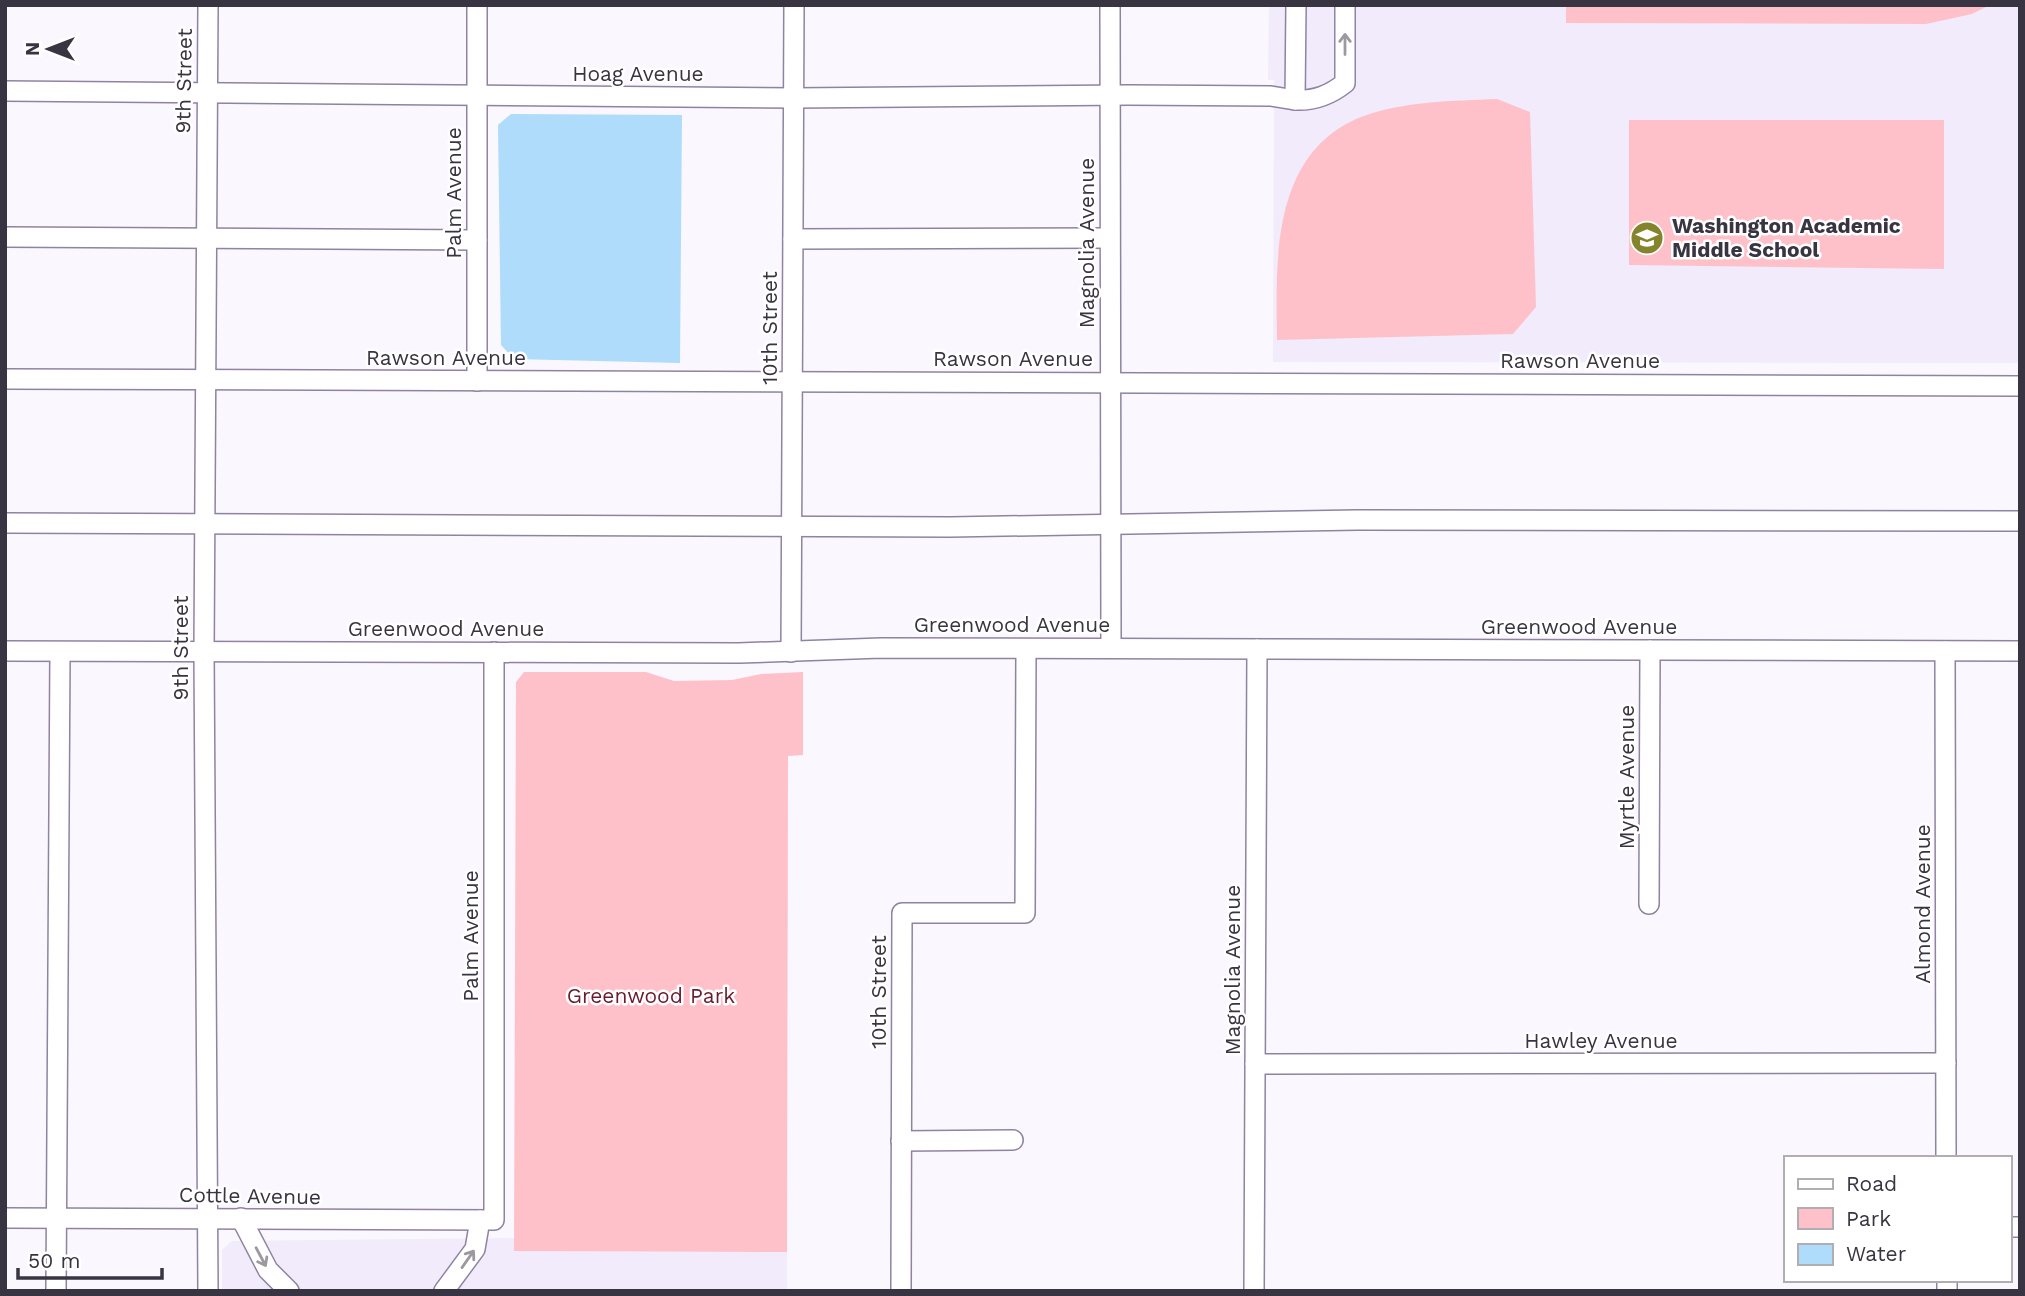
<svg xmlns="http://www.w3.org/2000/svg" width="2025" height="1296" viewBox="0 0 2025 1296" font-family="'Work Sans',sans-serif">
	<rect width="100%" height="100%" fill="#faf7fe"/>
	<g fill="#f1ebfb">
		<polygon points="1269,5 2020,5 2020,363 1273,362 1274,80 1268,80"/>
		<polygon points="514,1238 514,1251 787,1252 787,1291 222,1291 222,1250 232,1241"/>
	</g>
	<g fill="#fec1c9">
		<polygon points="1566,5 1990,5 1972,14 1926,24 1566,23"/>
		<path d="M1497,99L1530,112L1536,307L1513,334L1277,340C1276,260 1271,153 1361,117C1403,101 1453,101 1497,99Z"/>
		<polygon points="1629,120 1944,120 1944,269 1629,265"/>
		<polygon points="524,672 646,672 674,681 732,680 761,674 803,672 803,755 788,756 787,1252 514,1251 516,682"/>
	</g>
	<polygon fill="#aedcfa" points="511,114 682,115 680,363 514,359 501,345 498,125"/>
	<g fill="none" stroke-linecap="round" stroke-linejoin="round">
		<defs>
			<g id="minor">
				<polyline points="208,5 204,651 208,1291"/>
				<polyline points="477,5 477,381"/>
				<polyline points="1110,5 1111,648"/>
				<path d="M1296,5L1295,100C1315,101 1330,95 1345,83V5"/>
				<polyline points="5,91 794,98 1129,95 1271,96 1295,100"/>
				<polyline points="5,237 477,240"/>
				<polyline points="793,239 1109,238"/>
				<polyline points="5,379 2020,386"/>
				<polyline points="5,523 951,527 1357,520 2020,521"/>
				<polyline points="5,651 739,653 881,648 2020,651"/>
				<polyline points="1945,651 1946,1158"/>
				<polyline points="791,652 794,5"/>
				<polyline points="1649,904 1650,650"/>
				<polyline points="1255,1064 1946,1063"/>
				<polyline points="901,1141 1013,1140"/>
				<polyline points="5,1218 494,1220 494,652"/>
				<polyline points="241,1218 268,1270 289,1291"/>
				<polyline points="2009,1227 2020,1227"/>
				<polyline points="1947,1280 1947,1291"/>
				<polyline points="56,1291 60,652"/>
				<polyline points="444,1291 475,1249 480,1220"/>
				<polyline points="901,1291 902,913 1025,913 1026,649"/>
				<polyline points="1254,1291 1257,649"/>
			</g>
		</defs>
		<use href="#minor" stroke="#8f83a1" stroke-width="22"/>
		<use href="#minor" stroke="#fff" stroke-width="19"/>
	</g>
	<defs><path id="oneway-shaft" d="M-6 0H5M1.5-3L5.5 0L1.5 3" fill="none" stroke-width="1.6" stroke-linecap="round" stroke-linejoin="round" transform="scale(1.75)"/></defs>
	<g stroke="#9c9aa0">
		<use href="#oneway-shaft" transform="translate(1345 44) rotate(-90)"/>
		<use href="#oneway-shaft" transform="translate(261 1257) rotate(62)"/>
		<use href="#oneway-shaft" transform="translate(468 1259) rotate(-55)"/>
	</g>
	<defs>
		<symbol id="school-disc" viewBox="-11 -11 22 22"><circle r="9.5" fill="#84842d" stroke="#fff"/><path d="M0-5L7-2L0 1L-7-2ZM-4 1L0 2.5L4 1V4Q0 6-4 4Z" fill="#fff"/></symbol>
	</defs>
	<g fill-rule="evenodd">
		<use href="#school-disc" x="1628" y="219" width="38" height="38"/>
	</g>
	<g text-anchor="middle" stroke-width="5" stroke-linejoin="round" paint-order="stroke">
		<g font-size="21" fill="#393441" stroke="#fff">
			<text x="638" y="81">Hoag Avenue</text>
			<text transform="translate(184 81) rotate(-89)" y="7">9th Street</text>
			<text transform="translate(454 193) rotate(-90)" y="7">Palm Avenue</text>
			<text transform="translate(1087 243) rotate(-90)" y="7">Magnolia Avenue</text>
			<text transform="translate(770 328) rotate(-90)" y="7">10th Street</text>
			<text x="446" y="365">Rawson Avenue</text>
			<text x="1013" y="366">Rawson Avenue</text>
			<text x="1580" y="368">Rawson Avenue</text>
			<text x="1012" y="632">Greenwood Avenue</text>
			<text x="1579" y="634">Greenwood Avenue</text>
			<text x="446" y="636">Greenwood Avenue</text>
			<text transform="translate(181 648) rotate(-90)" y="7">9th Street</text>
			<text transform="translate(1627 777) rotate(-90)" y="7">Myrtle Avenue</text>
			<text transform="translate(1923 904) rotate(-90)" y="7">Almond Avenue</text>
			<text transform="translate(471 936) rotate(-90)" y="7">Palm Avenue</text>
			<text transform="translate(1233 970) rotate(-90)" y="7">Magnolia Avenue</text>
			<text transform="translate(879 992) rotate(-90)" y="7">10th Street</text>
			<text x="1601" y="1048">Hawley Avenue</text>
			<text transform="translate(250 1196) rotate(1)" y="7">Cottle Avenue</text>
		</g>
		<g font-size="21" font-weight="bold" fill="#393441" stroke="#fff" text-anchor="start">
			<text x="1672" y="233">Washington Academic<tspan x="1672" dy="24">Middle School</tspan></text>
		</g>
		<g font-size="21" fill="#691c2f" stroke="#fff">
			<text x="651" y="1003">Greenwood Park</text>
		</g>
	</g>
	<rect width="2025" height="1296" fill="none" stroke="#393441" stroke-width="14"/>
	<rect x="1784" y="1156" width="228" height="126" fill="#ffffff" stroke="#b0aeb3" stroke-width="2"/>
	<rect x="1798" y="1179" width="35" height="10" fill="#ffffff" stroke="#b0aeb3" stroke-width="2"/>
	<text x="1846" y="1191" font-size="21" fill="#393441">Road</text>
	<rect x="1798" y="1208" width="35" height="21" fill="#fec1c9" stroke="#b0aeb3" stroke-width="2"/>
	<text x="1846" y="1226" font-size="21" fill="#393441">Park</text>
	<rect x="1798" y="1244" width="35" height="21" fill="#aedcfa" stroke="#b0aeb3" stroke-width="2"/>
	<text x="1846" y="1261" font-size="21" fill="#393441">Water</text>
	<g transform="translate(49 49) rotate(270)" stroke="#ffffff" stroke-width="5" paint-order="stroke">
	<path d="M0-5L12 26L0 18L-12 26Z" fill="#393441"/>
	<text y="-10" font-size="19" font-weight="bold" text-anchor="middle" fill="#393441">N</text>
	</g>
	<path d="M18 1268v10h144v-10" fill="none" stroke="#393441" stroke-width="3.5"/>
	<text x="28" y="1268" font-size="21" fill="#393441" stroke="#ffffff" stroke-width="5" paint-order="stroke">50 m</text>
</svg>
